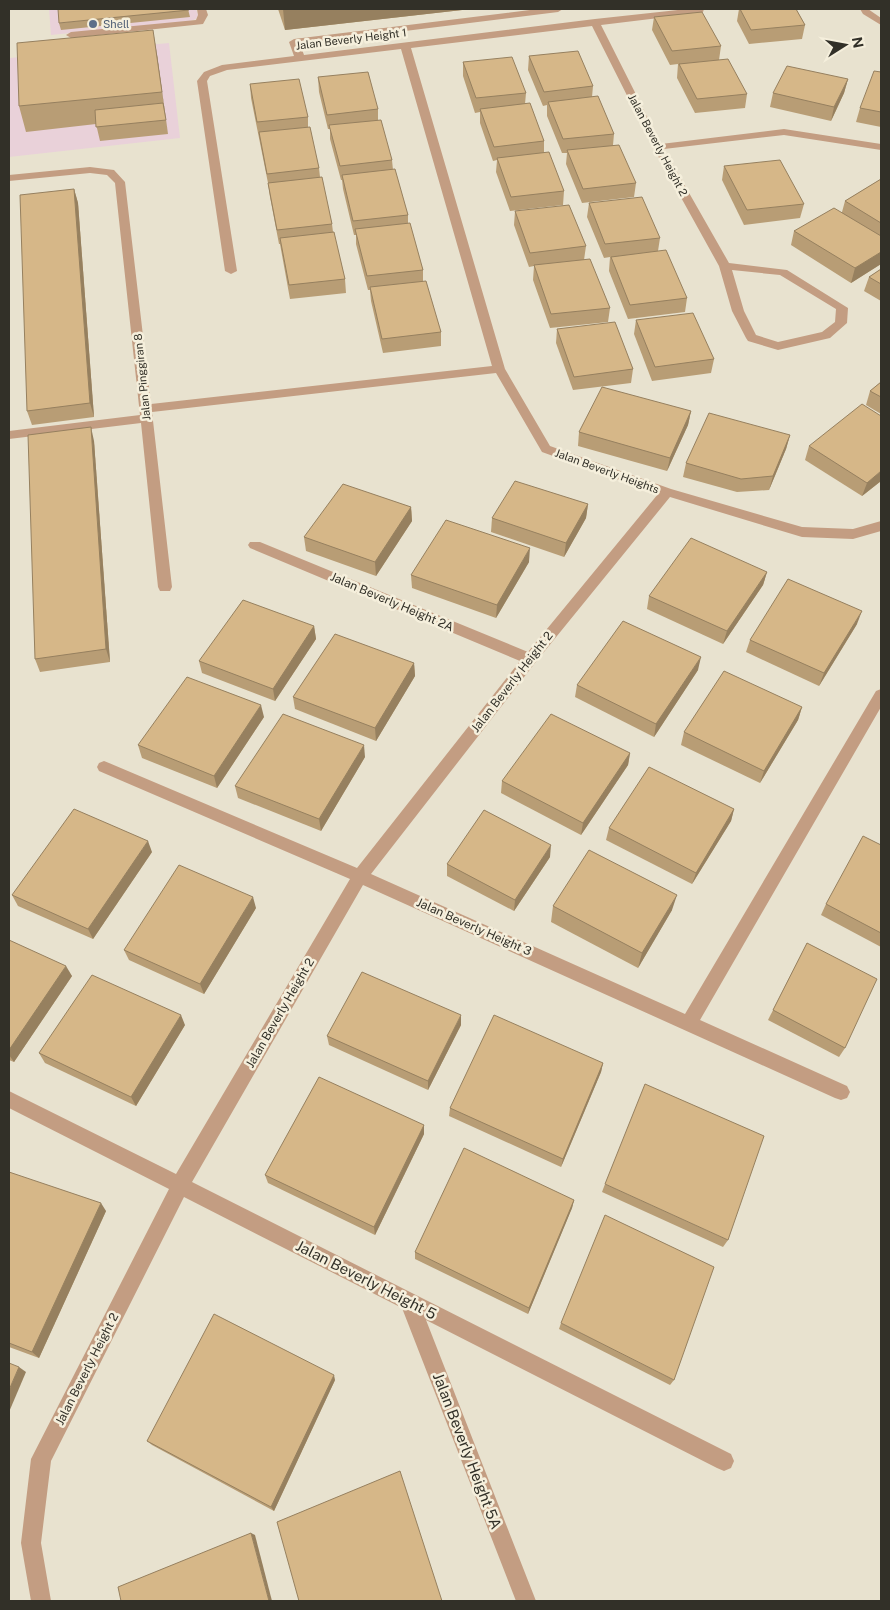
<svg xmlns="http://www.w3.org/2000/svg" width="890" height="1610" viewBox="0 0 890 1610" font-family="'Public Sans',sans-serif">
	<rect width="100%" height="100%" fill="#e8e2cf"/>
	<g fill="#e9d1d9">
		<polygon points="49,9 196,9 198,15 196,19 190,21 51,35"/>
		<polygon points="9,40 10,58 169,43 180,138 9,157"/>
	</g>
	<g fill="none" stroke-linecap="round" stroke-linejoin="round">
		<g fill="#c39d82" fill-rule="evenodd">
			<polygon points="197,9 206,9 208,15 203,24 71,38 66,35 71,32 196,20 198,15"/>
			<path d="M538,9H563L558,12L300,44L304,55L595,19L687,9H704L703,12L700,13L601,25L661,144L784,129L881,144V150L784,135L664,149L729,263L787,270L848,308L847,323L830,338L778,350L748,341L746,338L732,311L719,266L653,147L592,26L411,48L505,369L550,446L671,489L802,527L853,529L881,521V531L853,539L802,537L670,497L535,663L371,874L685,1014L876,691L881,689V707L700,1020L847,1086L850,1092L847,1098L841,1100L835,1098L363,885L192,1182L731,1454L734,1461L731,1468L724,1471L717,1468L426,1320L536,1601H516L402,1308L184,1197L51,1461L41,1543L51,1601H31L21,1543L31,1459L169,1189L9,1108V1091L176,1174L350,879L99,771L97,767L99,763L104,761L109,763L357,868L520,661L250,548L248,545L250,542H260L528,652L658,494L542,452L496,373L152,412L172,587L170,591H160L158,587L141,423L9,439V431L140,415L115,183L107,175L90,173L9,181V175L90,167L114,170L125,182L151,404L492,366L401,49L227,70L210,76L207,81L237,271L231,274L225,271L197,81L204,72L222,65L294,56L289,42L294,39ZM732,270L780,275L836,309L835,322L822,332L778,342L756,335L744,311Z"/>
			<polygon points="860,9 868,9 881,18 881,25 863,14"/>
		</g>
	</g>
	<g fill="#b89d75">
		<polygon points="188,9 190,17 61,30 59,23"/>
		<polygon points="278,9 471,9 285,30"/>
		<polygon points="739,9 796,9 805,25 802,39 749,44 737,21"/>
		<polygon points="654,17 721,46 719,60 747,94 745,108 695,113 677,78 678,64 670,65 652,30"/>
		<polygon points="157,55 168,134 100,141 96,124 26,132 19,106"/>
		<polygon points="529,56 593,86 592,97 614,134 613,145 636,183 634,197 582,203 566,164 567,153 562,153 547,116 547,105 543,106 528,70"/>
		<polygon points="463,62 526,93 525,104 544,141 544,153 564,191 563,205 510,211 496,172 497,160 493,161 480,123 480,112 475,113 463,76"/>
		<polygon points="881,72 881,127 856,122 860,108"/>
		<polygon points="318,77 378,109 378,120 392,160 393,170 408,215 408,224 423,270 423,281 441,332 441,346 383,353 371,301 370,290 368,290 356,244 356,235 354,235 343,189 342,180 341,180 330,139 330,129 328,129 319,92"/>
		<polygon points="848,79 844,93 831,121 770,107 773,93"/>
		<polygon points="250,84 308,117 308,127 319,168 320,177 332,224 333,232 345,279 346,293 290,299 280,244 279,244 270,197 268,183 251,98"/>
		<polygon points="724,166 804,204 800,218 744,225 722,180"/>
		<polygon points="881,179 881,264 851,283 791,245 794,231 842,212 845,201"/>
		<polygon points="74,189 78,203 94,417 32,425 27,411"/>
		<polygon points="589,203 660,238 658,251 687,298 685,312 628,319 609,271 610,257 604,258 587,217"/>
		<polygon points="515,211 586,246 584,260 610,308 608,322 550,328 533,280 534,266 529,267 514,225"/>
		<polygon points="881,269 881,301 864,291 869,277"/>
		<polygon points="636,320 714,359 711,373 652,381 634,334"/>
		<polygon points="557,329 633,369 631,383 573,390 556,343"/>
		<polygon points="881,382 881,414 866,405 870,391"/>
		<polygon points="691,411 688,425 667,471 578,446 579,432"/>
		<polygon points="790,435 786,449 769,490 737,492 683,477 686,463"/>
		<polygon points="94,441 110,662 40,672 35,659"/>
		<polygon points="809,446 881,481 862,496 805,460"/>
		<polygon points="588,504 586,518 564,557 491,532 492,518"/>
		<polygon points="411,507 412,521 376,576 306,551 304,537"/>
		<polygon points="529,562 496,618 412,588 411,575"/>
		<polygon points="767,572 763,585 723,644 647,609 649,596"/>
		<polygon points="857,624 819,686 746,652 750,640"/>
		<polygon points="314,626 316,639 275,701 202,673 199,661"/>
		<polygon points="414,663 415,676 376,741 295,709 293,697"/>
		<polygon points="698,670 654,737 575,697 577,685"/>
		<polygon points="802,707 798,720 760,783 681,745 684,732"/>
		<polygon points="264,717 217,788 142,758 138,745"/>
		<polygon points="630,753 628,765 581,835 501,793 502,781"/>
		<polygon points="365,757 321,831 238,798 235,786"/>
		<polygon points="734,809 731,821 692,884 606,840 609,828"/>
		<polygon points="881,845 881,947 821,915 826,904"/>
		<polygon points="152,852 93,939 18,906 12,895"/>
		<polygon points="550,857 514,911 447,876 447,864"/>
		<polygon points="553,906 672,910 638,968 551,922"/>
		<polygon points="256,908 204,994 129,960 124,950"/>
		<polygon points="9,940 72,976 14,1062 9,1060"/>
		<polygon points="807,943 845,1048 839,1057 768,1020"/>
		<polygon points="185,1025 136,1106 45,1063 39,1053"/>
		<polygon points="461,1025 428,1090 329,1045 327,1036"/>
		<polygon points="603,1063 601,1072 561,1167 449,1116 450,1108"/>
		<polygon points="424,1125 424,1134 375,1235 268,1183 265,1175"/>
		<polygon points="9,1172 106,1211 39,1358 9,1347"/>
		<polygon points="605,1184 728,1240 723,1247 602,1192"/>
		<polygon points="574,1200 572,1208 528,1314 415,1259 415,1252"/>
		<polygon points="561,1323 674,1380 670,1385 559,1329"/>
		<polygon points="335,1380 274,1511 152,1445 147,1441"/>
	</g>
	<g fill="#96805f">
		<polygon points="283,9 471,9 285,30"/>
		<polygon points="153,30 157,55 168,134 166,120"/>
		<polygon points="848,79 844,93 831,121 834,107"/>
		<polygon points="74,189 78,203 94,417 90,403"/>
		<polygon points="881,252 881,264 851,283 855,268"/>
		<polygon points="691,411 688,425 667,471 670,458"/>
		<polygon points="91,427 94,441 110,662 106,649"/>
		<polygon points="790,435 786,449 769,490 773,476"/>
		<polygon points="881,471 881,481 862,496 867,483"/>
		<polygon points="588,504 586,518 564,557 566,543"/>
		<polygon points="411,507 412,521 376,576 375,562"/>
		<polygon points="530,548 529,562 496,618 497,605"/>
		<polygon points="767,572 763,585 723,644 727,631"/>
		<polygon points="862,611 857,624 819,686 824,673"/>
		<polygon points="314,626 316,639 275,701 273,689"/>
		<polygon points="701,657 698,670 654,737 656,724"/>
		<polygon points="414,663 415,676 376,741 375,728"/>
		<polygon points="261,705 264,717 217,788 214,776"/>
		<polygon points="802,707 798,720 760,783 764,771"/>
		<polygon points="364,745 365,757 321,831 319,819"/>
		<polygon points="630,753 628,765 581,835 583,823"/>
		<polygon points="734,809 731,821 692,884 696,873"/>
		<polygon points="148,841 152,852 93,939 88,929"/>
		<polygon points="551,845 550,857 514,911 515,900"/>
		<polygon points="677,895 672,910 638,968 642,953"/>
		<polygon points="253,897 256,908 204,994 200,984"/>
		<polygon points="66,966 72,976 14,1062 9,1055 9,1050"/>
		<polygon points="181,1015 185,1025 136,1106 131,1097"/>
		<polygon points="461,1015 461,1025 428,1090 428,1081"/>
		<polygon points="603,1063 601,1072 561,1167 563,1159"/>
		<polygon points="424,1125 424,1134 375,1235 374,1227"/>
		<polygon points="574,1200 572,1208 528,1314 529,1308"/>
		<polygon points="101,1203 106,1211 39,1358 32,1352"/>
		<polygon points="19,1367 26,1372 9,1412 9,1390"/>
		<polygon points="334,1375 335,1380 274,1511 271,1507"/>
		<polygon points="251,1533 255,1535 272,1601 269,1601"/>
	</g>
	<g fill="#d6b788" stroke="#96805f">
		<polygon points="58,9 188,9 189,10 59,23"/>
		<polygon points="740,9 796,9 805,25 751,30"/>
		<polygon points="702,12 721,46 672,51 654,17"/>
		<polygon points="153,30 162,92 19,106 17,43"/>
		<polygon points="578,51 593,86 544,92 529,56"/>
		<polygon points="512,57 526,93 476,98 463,62"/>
		<polygon points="728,59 747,94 697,99 679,64"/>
		<polygon points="787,66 848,79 834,107 773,93"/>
		<polygon points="874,71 881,72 881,112 860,108"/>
		<polygon points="368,72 378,109 327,115 318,77"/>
		<polygon points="299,79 308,117 257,122 250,84"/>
		<polygon points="598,96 614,134 563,139 548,102"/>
		<polygon points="163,103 166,120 96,127 95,110"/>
		<polygon points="530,103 544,141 494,147 480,109"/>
		<polygon points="381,120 392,160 340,166 329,125"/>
		<polygon points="310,127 319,168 267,174 259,132"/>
		<polygon points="619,145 636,183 583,189 567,150"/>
		<polygon points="549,152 564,191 511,197 497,158"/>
		<polygon points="780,160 804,204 747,210 724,166"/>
		<polygon points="395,169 408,215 353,221 342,175"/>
		<polygon points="322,177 332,224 277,230 268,183"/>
		<polygon points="881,179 881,223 845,201"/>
		<polygon points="74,189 90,403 27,411 20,195"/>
		<polygon points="642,197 660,238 605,244 589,203"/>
		<polygon points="569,205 586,246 530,253 515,211"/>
		<polygon points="834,208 881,236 881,252 855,268 794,231"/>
		<polygon points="410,223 423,270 367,276 355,229"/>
		<polygon points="334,232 345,279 289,285 280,238"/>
		<polygon points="666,250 687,298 630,305 611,257"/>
		<polygon points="590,259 610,308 551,314 534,265"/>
		<polygon points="881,269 881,284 869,277"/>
		<polygon points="426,281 441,332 382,339 370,287"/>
		<polygon points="693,313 714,359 655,367 636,320"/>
		<polygon points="615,322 633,369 574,377 557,329"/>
		<polygon points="881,382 881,397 870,391"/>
		<polygon points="602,387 691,411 670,458 579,432"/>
		<polygon points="862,404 881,416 881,471 867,483 809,446"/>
		<polygon points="709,413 790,435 773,476 741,479 686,463"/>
		<polygon points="91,427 106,649 35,659 28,435"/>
		<polygon points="515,481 588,504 566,543 492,518"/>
		<polygon points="343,484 411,507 375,562 304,537"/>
		<polygon points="446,520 530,548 497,605 411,575"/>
		<polygon points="691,538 767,572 727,631 649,596"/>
		<polygon points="788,579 862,611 824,673 750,640"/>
		<polygon points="243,600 314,626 273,689 199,661"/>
		<polygon points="623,621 701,657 656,724 577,685"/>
		<polygon points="335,634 414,663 375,728 293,697"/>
		<polygon points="724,671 802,707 764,771 684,732"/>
		<polygon points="187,677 261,705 214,776 138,745"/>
		<polygon points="283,714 364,745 319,819 235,786"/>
		<polygon points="551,714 630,753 583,823 502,781"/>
		<polygon points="649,767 734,809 696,873 609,828"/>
		<polygon points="74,809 148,841 88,929 12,895"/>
		<polygon points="484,810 551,845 515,900 447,864"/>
		<polygon points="863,836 881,845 881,933 826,904"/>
		<polygon points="589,850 677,895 642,953 553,906"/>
		<polygon points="179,865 253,897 200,984 124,950"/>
		<polygon points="9,940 66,966 9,1050"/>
		<polygon points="807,943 877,979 845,1048 773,1010"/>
		<polygon points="362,972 461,1015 428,1081 327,1036"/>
		<polygon points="92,975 181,1015 131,1097 39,1053"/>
		<polygon points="494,1015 603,1063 563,1159 450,1108"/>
		<polygon points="319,1077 424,1125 374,1227 265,1175"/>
		<polygon points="645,1084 764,1136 728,1240 605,1184"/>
		<polygon points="464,1148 574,1200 529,1308 415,1252"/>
		<polygon points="9,1172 101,1203 32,1352 9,1343"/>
		<polygon points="605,1215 714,1267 674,1380 561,1323"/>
		<polygon points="214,1314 334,1375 271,1507 147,1441"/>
		<polygon points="9,1363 19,1367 9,1390"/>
		<polygon points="400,1471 442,1601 299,1601 277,1522"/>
		<polygon points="251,1533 269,1601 121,1601 118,1587"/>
	</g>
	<circle fill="#5c6f8a" stroke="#f5efdc" stroke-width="2" cx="93" cy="24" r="5"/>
	<g text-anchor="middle" stroke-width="5" stroke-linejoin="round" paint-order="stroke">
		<g font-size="11" fill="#4e5e75" stroke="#f5efdc" text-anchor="start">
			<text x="103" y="28">Shell</text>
		</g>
		<g font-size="11" fill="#323028" stroke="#f5efdc">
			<text transform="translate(351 39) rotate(-7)" y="4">Jalan Beverly Height 1</text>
			<text transform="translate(658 145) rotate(62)" y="4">Jalan Beverly Height 2</text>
			<text transform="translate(142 377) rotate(-96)" y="4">Jalan Pinggiran 8</text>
			<text transform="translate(607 471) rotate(20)" y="4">Jalan Beverly Heights</text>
		</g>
		<g font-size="12" fill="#323028" stroke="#f5efdc">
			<text transform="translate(392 602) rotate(23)" y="4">Jalan Beverly Height 2A</text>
			<text transform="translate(512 682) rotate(-52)" y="4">Jalan Beverly Height 2</text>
			<text transform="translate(474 927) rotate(24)" y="4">Jalan Beverly Height 3</text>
			<text transform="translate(280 1013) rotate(-60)" y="4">Jalan Beverly Height 2</text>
			<text transform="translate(87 1369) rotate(-63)" y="4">Jalan Beverly Height 2</text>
		</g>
		<g font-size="15" fill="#323028" stroke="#f5efdc">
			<text transform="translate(366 1280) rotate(27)" y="5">Jalan Beverly Height 5</text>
			<text transform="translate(467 1451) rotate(69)" y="5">Jalan Beverly Height 5A</text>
		</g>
	</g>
	<rect width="890" height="1610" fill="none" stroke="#323028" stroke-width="20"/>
	<g transform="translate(845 45) rotate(79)" stroke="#f5efdc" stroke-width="4" paint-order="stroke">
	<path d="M0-4L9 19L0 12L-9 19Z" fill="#323028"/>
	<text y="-8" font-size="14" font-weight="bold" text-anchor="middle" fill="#323028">N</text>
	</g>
</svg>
